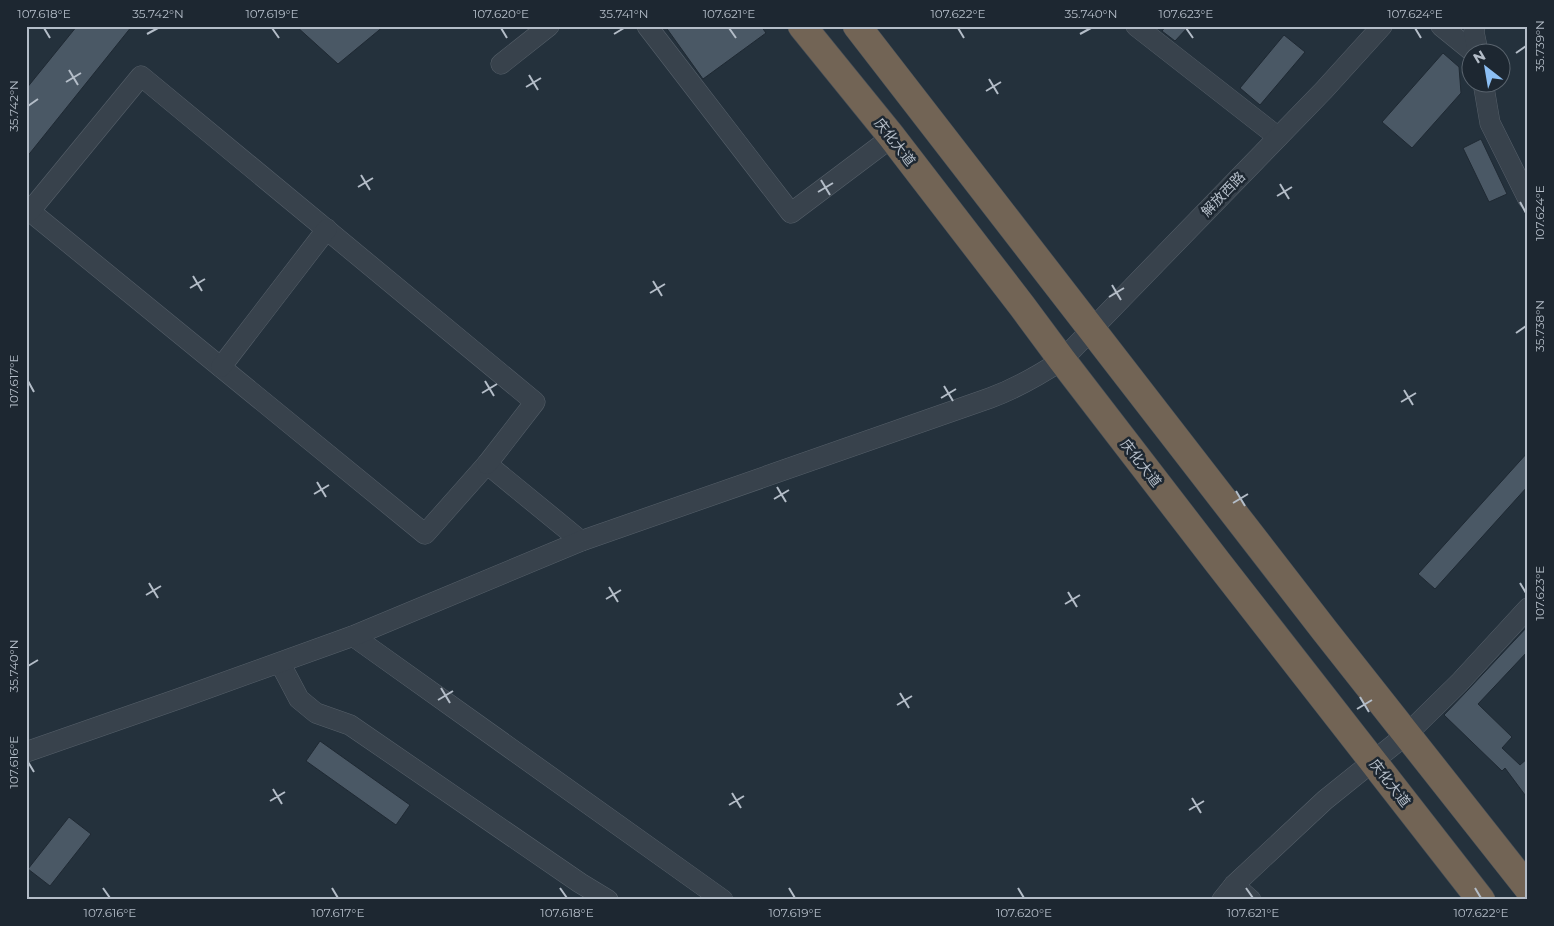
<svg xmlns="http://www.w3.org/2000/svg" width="1554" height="926" viewBox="0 0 1554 926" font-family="Montserrat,'Noto Sans SC',sans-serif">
	<rect width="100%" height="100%" fill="#24313c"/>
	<g fill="#4a5865" stroke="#1f2933">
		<polygon points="77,26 132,26 26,158 26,89"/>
		<polygon points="296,26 384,26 338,64"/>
		<polygon points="665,26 761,26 766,33 703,79"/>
		<polygon points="1166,26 1189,26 1175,41 1162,31"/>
		<polygon points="1284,35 1305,52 1260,105 1240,88"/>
		<polygon points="1443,53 1459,67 1461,93 1412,148 1382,122"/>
		<polygon points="1481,139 1507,194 1489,202 1463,148"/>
		<polygon points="1528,452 1528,486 1435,589 1418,574"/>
		<polygon points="1528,626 1528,651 1478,704 1512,737 1502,748 1520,765 1528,758 1528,799 1505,768 1502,771 1444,715 1467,691"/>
		<polygon points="320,741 410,805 396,825 306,761"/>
		<polygon points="69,817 91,834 50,886 28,869"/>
	</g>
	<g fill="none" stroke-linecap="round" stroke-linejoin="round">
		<defs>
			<g id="minor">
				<polyline points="647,26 791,213 892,137"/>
				<polyline points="1136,26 1278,137"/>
				<polyline points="1441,26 1473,52"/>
				<polyline points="1475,26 1474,32 1478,52"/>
				<polyline points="501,64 549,26"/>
				<polyline points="1483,82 1490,123 1528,199"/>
				<polyline points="26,208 425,534 487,464 581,541"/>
				<polyline points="30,211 141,76 535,402 487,464"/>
				<polyline points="221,367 327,229"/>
				<polyline points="353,636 723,900"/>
				<polyline points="280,663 299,699 316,713 350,725 580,883 608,900"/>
				<path d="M26,752L178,699L353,636L581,541L990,398C1017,388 1038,376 1062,360L1324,90L1382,26"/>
				<polyline points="1234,885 1251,900"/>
				<polyline points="1222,900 1234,885 1325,800 1407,734 1459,683 1528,608"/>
			</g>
			<g id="highway">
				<polyline points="802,26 892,137 1022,306 1062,360 1219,564 1481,900"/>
				<polyline points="857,26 1325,631 1528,888"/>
			</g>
		</defs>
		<use href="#minor" stroke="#56606a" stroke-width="21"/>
		<use href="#highway" stroke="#434d57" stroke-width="29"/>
		<use href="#minor" stroke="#38424c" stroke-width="20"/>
		<use href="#highway" stroke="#726455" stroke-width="28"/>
	</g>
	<path fill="none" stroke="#b4bdc8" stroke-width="2" d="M44,28L50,38M272,28L279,38M501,28L507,38M729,28L736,38M958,28L964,38M1186,28L1193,38M1415,28L1421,38M147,34L158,28M614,34L624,28M1080,34L1091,28M1516,53L1526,46M69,70L78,85M529,75L538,90M989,79L998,94M66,82L81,73M526,87L541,78M986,91L1001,82M28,106L38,99M361,175L370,190M821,180L830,195M1280,184L1289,199M358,187L373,178M818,192L833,183M1277,196L1292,187M1520,202L1526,213M193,276L202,291M653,281L662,296M1112,285L1121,300M190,288L205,279M650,293L665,284M1109,297L1124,288M1516,333L1526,326M28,381L34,392M485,381L494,396M944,386L953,401M1404,390L1413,405M482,393L497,384M941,398L956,389M1401,402L1416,393M317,482L326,497M777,487L786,502M1236,491L1245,506M314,494L329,485M774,499L789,490M1233,503L1248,494M149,583L158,598M1520,583L1526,593M609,587L618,602M1068,592L1077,607M146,595L161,586M606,599L621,590M1065,604L1080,595M28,666L38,660M441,688L450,703M900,693L909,708M1360,697L1369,712M438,700L453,691M897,705L912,696M1357,709L1372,700M28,762L34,772M273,789L282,804M732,793L741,808M1192,798L1201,813M270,801L285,792M729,805L744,796M1189,810L1204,801M103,888L110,898M332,888L338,898M560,888L567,898M789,888L795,898M1018,888L1024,898M1246,888L1253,898M1475,888L1481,898"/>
	<g text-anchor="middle" stroke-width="5" stroke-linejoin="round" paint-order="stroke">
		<g font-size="14" fill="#b4bdc8" stroke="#1d2731">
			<text transform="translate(895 142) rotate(52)" y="5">庆化大道</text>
			<text transform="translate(1223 194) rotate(-46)" y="5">解放西路</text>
			<text transform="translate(1141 463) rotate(52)" y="5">庆化大道</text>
			<text transform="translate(1390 783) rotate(52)" y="5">庆化大道</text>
		</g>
	</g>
	<rect width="1554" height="926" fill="none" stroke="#1d2731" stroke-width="55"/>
	<g transform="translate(1486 68) rotate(329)"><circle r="24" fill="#1d2731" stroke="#59636d"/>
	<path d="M0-4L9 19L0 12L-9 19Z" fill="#8cbff4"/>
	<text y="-8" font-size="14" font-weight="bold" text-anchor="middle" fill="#b4bdc8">N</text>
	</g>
	<rect x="28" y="28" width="1498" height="870" fill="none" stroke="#b4bdc8" stroke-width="2"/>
	<g font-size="12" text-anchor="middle" fill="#b4bdc8">
		<text x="44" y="18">107.618°E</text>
		<text x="158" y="18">35.742°N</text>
		<text x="272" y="18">107.619°E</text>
		<text x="501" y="18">107.620°E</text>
		<text x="624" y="18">35.741°N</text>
		<text x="729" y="18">107.621°E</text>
		<text x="958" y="18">107.622°E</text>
		<text x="1091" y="18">35.740°N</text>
		<text x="1186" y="18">107.623°E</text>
		<text x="1415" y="18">107.624°E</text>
		<text transform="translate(1540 46) rotate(-90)" y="4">35.739°N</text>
		<text transform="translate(14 106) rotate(-90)" y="4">35.742°N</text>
		<text transform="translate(1540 213) rotate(-90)" y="4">107.624°E</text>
		<text transform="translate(1540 326) rotate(-90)" y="4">35.738°N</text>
		<text transform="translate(14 381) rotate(-90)" y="4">107.617°E</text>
		<text transform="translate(1540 593) rotate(-90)" y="4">107.623°E</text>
		<text transform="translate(14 666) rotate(-90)" y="4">35.740°N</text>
		<text transform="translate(14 762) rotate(-90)" y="4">107.616°E</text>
		<text x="110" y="917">107.616°E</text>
		<text x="338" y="917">107.617°E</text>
		<text x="567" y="917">107.618°E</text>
		<text x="795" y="917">107.619°E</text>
		<text x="1024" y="917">107.620°E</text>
		<text x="1253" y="917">107.621°E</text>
		<text x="1481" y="917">107.622°E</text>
	</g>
</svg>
